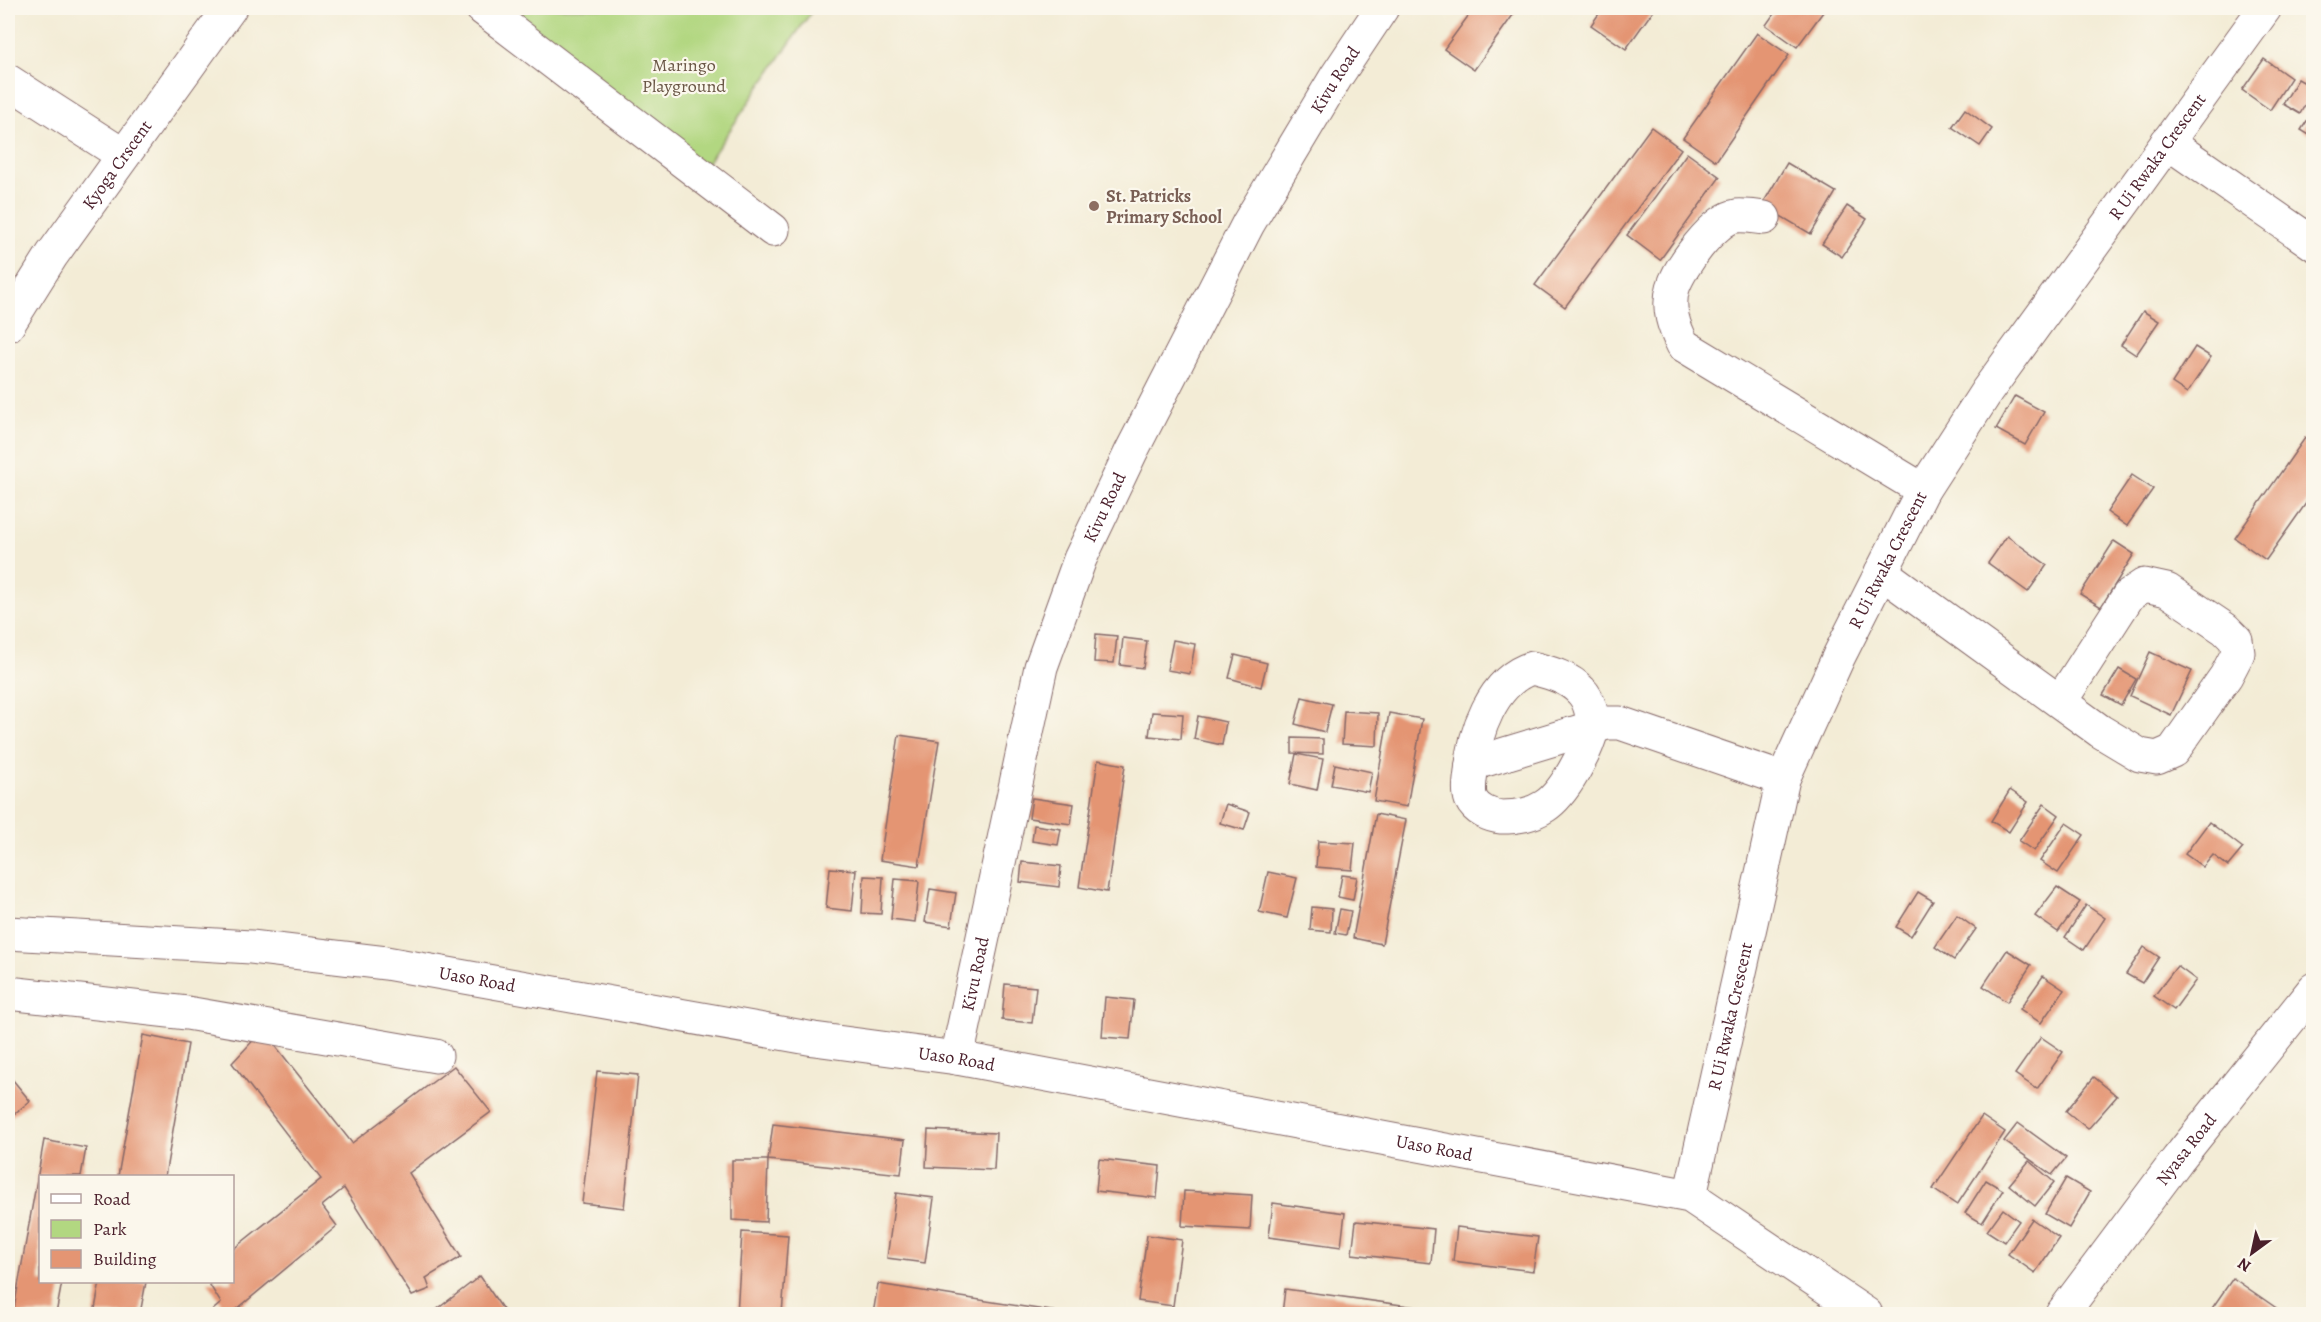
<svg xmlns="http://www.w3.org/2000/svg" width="2321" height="1322" viewBox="0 0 2321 1322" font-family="Alegreya,serif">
	<rect width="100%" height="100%" fill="#fbf7ec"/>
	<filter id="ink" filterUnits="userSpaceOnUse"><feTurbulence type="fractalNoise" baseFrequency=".0167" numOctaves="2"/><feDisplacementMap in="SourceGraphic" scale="12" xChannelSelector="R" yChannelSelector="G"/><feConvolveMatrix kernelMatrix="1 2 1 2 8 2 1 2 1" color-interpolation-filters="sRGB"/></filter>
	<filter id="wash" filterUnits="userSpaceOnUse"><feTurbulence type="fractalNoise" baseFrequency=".008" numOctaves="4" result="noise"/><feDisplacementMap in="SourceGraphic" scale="24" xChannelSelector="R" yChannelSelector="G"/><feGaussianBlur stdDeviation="1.35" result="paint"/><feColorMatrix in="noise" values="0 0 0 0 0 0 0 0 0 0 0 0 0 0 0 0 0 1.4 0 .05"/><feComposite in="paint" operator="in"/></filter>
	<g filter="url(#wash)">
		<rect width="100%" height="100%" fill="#f3ecd6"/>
		<polygon fill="#b2d781" stroke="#7e7b56" stroke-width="1.5" points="457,8 814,8 703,169"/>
		<g id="blocks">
			<g fill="#e49573">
				<polygon points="1474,8 1518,8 1474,70 1444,49"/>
				<polygon points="1603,8 1655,8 1626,49 1591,25"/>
				<polygon points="1778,8 1826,8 1797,47 1766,25"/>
				<polygon points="1757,33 1789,55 1716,161 1683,138"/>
				<polygon points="2264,59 2291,78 2270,110 2242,90"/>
				<polygon points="2298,79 2314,88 2300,114 2283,104"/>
				<polygon points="1965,109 1992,129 1980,146 1952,127"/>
				<polygon points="2314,110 2314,138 2301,130"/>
				<polygon points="1651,127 1681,149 1565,307 1535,285"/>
				<polygon points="1687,153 1720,177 1660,260 1627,235"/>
				<polygon points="1787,163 1836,192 1811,234 1762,205"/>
				<polygon points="1847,206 1867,219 1842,257 1822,244"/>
				<polygon points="2143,311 2159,321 2136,355 2121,345"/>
				<polygon points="2195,347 2211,357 2187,393 2172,383"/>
				<polygon points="2015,396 2044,412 2025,445 1996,429"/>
				<polygon points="2305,438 2314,444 2314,492 2266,560 2235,538"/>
				<polygon points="2132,475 2153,489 2127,526 2107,512"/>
				<polygon points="2007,536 2047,565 2028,592 1988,563"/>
				<polygon points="2114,541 2134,554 2101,607 2080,594"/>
				<polygon points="1096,634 1117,636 1114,663 1094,662"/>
				<polygon points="1123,638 1147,641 1143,668 1120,665"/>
				<polygon points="1173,640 1195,644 1190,674 1167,670"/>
				<polygon points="2150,652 2192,671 2171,715 2130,696"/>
				<polygon points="1235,655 1267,663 1261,687 1229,678"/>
				<polygon points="2119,669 2136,679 2121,705 2103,695"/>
				<polygon points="1302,697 1332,704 1325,732 1295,724"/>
				<polygon points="1344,711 1378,713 1377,746 1342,744"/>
				<polygon points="1152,712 1183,714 1181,739 1149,736"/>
				<polygon points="1389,713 1422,719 1407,807 1374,801"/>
				<polygon points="1198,716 1226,722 1222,745 1194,739"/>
				<polygon points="899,735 939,741 919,866 880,860"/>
				<polygon points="1292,738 1323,739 1323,754 1292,753"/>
				<polygon points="1296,754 1323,759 1317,790 1290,784"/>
				<polygon points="1098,760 1125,765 1107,892 1079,887"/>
				<polygon points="1335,764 1372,772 1368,792 1331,785"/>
				<polygon points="2010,790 2028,802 2009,832 1991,821"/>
				<polygon points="1032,798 1074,804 1071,824 1029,818"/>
				<polygon points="1226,804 1250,812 1244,830 1220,823"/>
				<polygon points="2044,804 2059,815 2034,851 2019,841"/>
				<polygon points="1376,814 1406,820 1382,944 1353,938"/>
				<polygon points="2209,822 2243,848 2228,866 2213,855 2203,867 2185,854"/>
				<polygon points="2066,823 2084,835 2058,873 2040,861"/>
				<polygon points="1034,825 1061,829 1058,845 1032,841"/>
				<polygon points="1318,841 1355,843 1352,870 1316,867"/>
				<polygon points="1022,862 1061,866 1059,887 1020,882"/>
				<polygon points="830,868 856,870 852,911 826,908"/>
				<polygon points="1268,872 1297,878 1287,918 1259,912"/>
				<polygon points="1342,875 1357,877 1353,900 1338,897"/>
				<polygon points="864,876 883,877 881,914 862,913"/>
				<polygon points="895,879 919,881 915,922 891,919"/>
				<polygon points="2057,887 2080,902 2058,932 2035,916"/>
				<polygon points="930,889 956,893 951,926 925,922"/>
				<polygon points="1918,892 1933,901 1911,936 1896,927"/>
				<polygon points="2086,905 2105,918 2084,950 2065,937"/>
				<polygon points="1312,907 1332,909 1331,932 1310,930"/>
				<polygon points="1340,909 1351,911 1346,935 1335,933"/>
				<polygon points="1957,915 1976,929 1954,960 1935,947"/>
				<polygon points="2144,947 2159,957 2142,983 2126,974"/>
				<polygon points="2007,950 2031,965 2007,1002 1983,986"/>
				<polygon points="2177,966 2196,980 2174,1010 2154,996"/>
				<polygon points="2043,976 2064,990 2041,1023 2020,1009"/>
				<polygon points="1005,984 1036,987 1032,1023 1002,1020"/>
				<polygon points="1105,997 1134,1000 1130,1039 1102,1037"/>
				<polygon points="263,1030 352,1143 454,1066 491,1112 409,1173 461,1257 426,1278 430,1289 412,1296 344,1188 322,1206 337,1226 231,1314 208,1314 221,1303 208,1282 232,1282 232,1250 321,1179 232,1063"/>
				<polygon points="143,1035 188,1044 165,1176 118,1176"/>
				<polygon points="2041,1037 2063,1052 2037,1089 2015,1074"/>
				<polygon points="597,1071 638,1075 624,1208 582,1203"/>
				<polygon points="8,1074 30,1101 8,1119"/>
				<polygon points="2094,1077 2117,1096 2088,1129 2066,1111"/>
				<polygon points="1982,1116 2005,1132 1957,1205 1933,1189"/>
				<polygon points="2018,1123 2066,1158 2052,1175 2004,1141"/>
				<polygon points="773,1124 905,1140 901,1174 768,1160"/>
				<polygon points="928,1130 996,1133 994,1170 926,1167"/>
				<polygon points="44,1140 86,1148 81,1176 40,1176 40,1282 62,1282 56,1314 13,1314"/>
				<polygon points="1099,1159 1160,1166 1157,1198 1096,1191"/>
				<polygon points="732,1160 768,1160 766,1222 732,1220"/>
				<polygon points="2029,1161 2054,1182 2035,1206 2009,1185"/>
				<polygon points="2066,1178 2090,1192 2069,1228 2045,1214"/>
				<polygon points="1986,1180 2003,1190 1982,1223 1965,1213"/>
				<polygon points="1184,1191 1252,1195 1250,1230 1182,1226"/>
				<polygon points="896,1193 934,1198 925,1263 887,1258"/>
				<polygon points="1273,1203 1345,1213 1341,1247 1269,1237"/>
				<polygon points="2003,1209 2019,1221 2004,1242 1987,1231"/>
				<polygon points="2032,1219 2059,1238 2035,1273 2008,1254"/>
				<polygon points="1356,1221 1434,1229 1431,1263 1352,1254"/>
				<polygon points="1457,1227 1538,1237 1533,1271 1453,1261"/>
				<polygon points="742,1232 788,1235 782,1314 737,1314"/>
				<polygon points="1147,1235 1182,1240 1173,1306 1138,1301"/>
				<polygon points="480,1276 506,1314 431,1314"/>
				<polygon points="2233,1278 2285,1314 2208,1314"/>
				<polygon points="100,1282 146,1282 140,1314 94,1314"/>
				<polygon points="878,1284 1064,1313 1064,1314 873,1314"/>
				<polygon points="1285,1289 1416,1307 1415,1314 1282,1314"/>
			</g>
		</g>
	</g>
	<g filter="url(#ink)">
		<use href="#blocks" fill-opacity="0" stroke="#856767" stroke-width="1.5"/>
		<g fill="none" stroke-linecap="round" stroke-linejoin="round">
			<defs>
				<g id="minor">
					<polyline points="482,8 773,230"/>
					<polyline points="8,81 123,155"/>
					<polyline points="2167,142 2314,244"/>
					<path d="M1764,218C1755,217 1745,215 1736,216C1714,219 1679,268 1673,288C1667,309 1674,327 1683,345L1923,490"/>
					<path id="s1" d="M8,325L52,255L230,8"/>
					<polyline points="1881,572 2100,731 2140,755 2157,758 2173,751 2226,676 2238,653 2236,640 2225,629 2167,590 2144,585 2129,595 2060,702"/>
					<path d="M1532,668C1550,673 1568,677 1581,691C1589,699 1594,717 1592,729C1587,751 1564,794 1545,806C1531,815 1518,817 1501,817C1490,816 1476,810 1471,799C1468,791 1470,780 1471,772C1474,734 1492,680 1532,668Z"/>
					<polyline points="1472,764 1607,723 1620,723 1783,779"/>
					<path id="s2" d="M8,933L251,947L386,963L814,1039L957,1058L1690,1196L1866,1314"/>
					<polyline points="8,993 187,1013 436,1056"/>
					<path id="s3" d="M957,1058L1041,667L1080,559L1131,452L1248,224L1336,77L1382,8"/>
					<path id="s4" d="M1690,1196L1783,779L1839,656L1923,490L1987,391L2265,8"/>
					<path id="s5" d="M2062,1314L2178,1159L2314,989"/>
				</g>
			</defs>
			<use href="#minor" stroke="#856767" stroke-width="35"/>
			<use href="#minor" stroke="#fff" stroke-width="33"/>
		</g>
	</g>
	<circle fill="#8d6e63" stroke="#fbf7ec" stroke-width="2" cx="1094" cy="206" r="6"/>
	<g text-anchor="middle" stroke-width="4.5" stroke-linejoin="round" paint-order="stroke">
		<g font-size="18" fill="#695645" stroke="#fbf7ec">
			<text x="684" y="71">Maringo<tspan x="684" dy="21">Playground</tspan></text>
		</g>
		<g font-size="18" fill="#4a1f2b" stroke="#fbf7ec">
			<text dy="6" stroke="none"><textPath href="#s3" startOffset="1058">Kivu Road</textPath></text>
			<text dy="6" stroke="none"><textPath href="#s4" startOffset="1156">R Ui Rwaka Crescent</textPath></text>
			<text dy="6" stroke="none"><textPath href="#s1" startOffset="194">Kyoga Crscent</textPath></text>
			<text dy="6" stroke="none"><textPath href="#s3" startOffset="572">Kivu Road</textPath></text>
			<text dy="6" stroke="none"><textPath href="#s4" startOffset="670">R Ui Rwaka Crescent</textPath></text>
			<text dy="6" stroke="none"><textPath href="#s3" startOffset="86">Kivu Road</textPath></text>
			<text dy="6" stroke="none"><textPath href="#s2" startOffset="472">Uaso Road</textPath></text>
			<text dy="6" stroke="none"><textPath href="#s4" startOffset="184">R Ui Rwaka Crescent</textPath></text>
			<text dy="6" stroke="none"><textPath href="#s2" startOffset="958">Uaso Road</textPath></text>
			<text dy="6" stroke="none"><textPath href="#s2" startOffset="1444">Uaso Road</textPath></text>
			<text dy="6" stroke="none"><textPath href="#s5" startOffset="206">Nyasa Road</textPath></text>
		</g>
		<g font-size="18" font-weight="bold" fill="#785e54" stroke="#fbf7ec" text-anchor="start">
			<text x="1106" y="202">St. Patricks<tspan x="1106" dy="21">Primary School</tspan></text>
		</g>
	</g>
	<rect width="2321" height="1322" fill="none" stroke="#fbf7ec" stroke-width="30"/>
	<rect x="39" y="1175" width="195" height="108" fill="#fbf7ec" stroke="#b4a19f" stroke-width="1.5"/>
	<rect x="51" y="1194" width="30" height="9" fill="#ffffff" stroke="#b4a19f" stroke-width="1.5"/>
	<text x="93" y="1205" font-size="18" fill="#4a1f2b">Road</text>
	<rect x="51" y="1220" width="30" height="18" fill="#b2d781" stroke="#b4a19f" stroke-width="1.5"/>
	<text x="93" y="1235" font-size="18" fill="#4a1f2b">Park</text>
	<rect x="51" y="1250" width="30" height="18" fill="#e49573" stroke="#b4a19f" stroke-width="1.5"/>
	<text x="93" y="1265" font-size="18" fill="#4a1f2b">Building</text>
	<g transform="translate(2252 1253) rotate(213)" stroke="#fbf7ec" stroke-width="4.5" paint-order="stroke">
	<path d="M0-4.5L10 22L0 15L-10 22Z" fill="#4a1f2b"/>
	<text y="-9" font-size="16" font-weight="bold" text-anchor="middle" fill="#4a1f2b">N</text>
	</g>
</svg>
